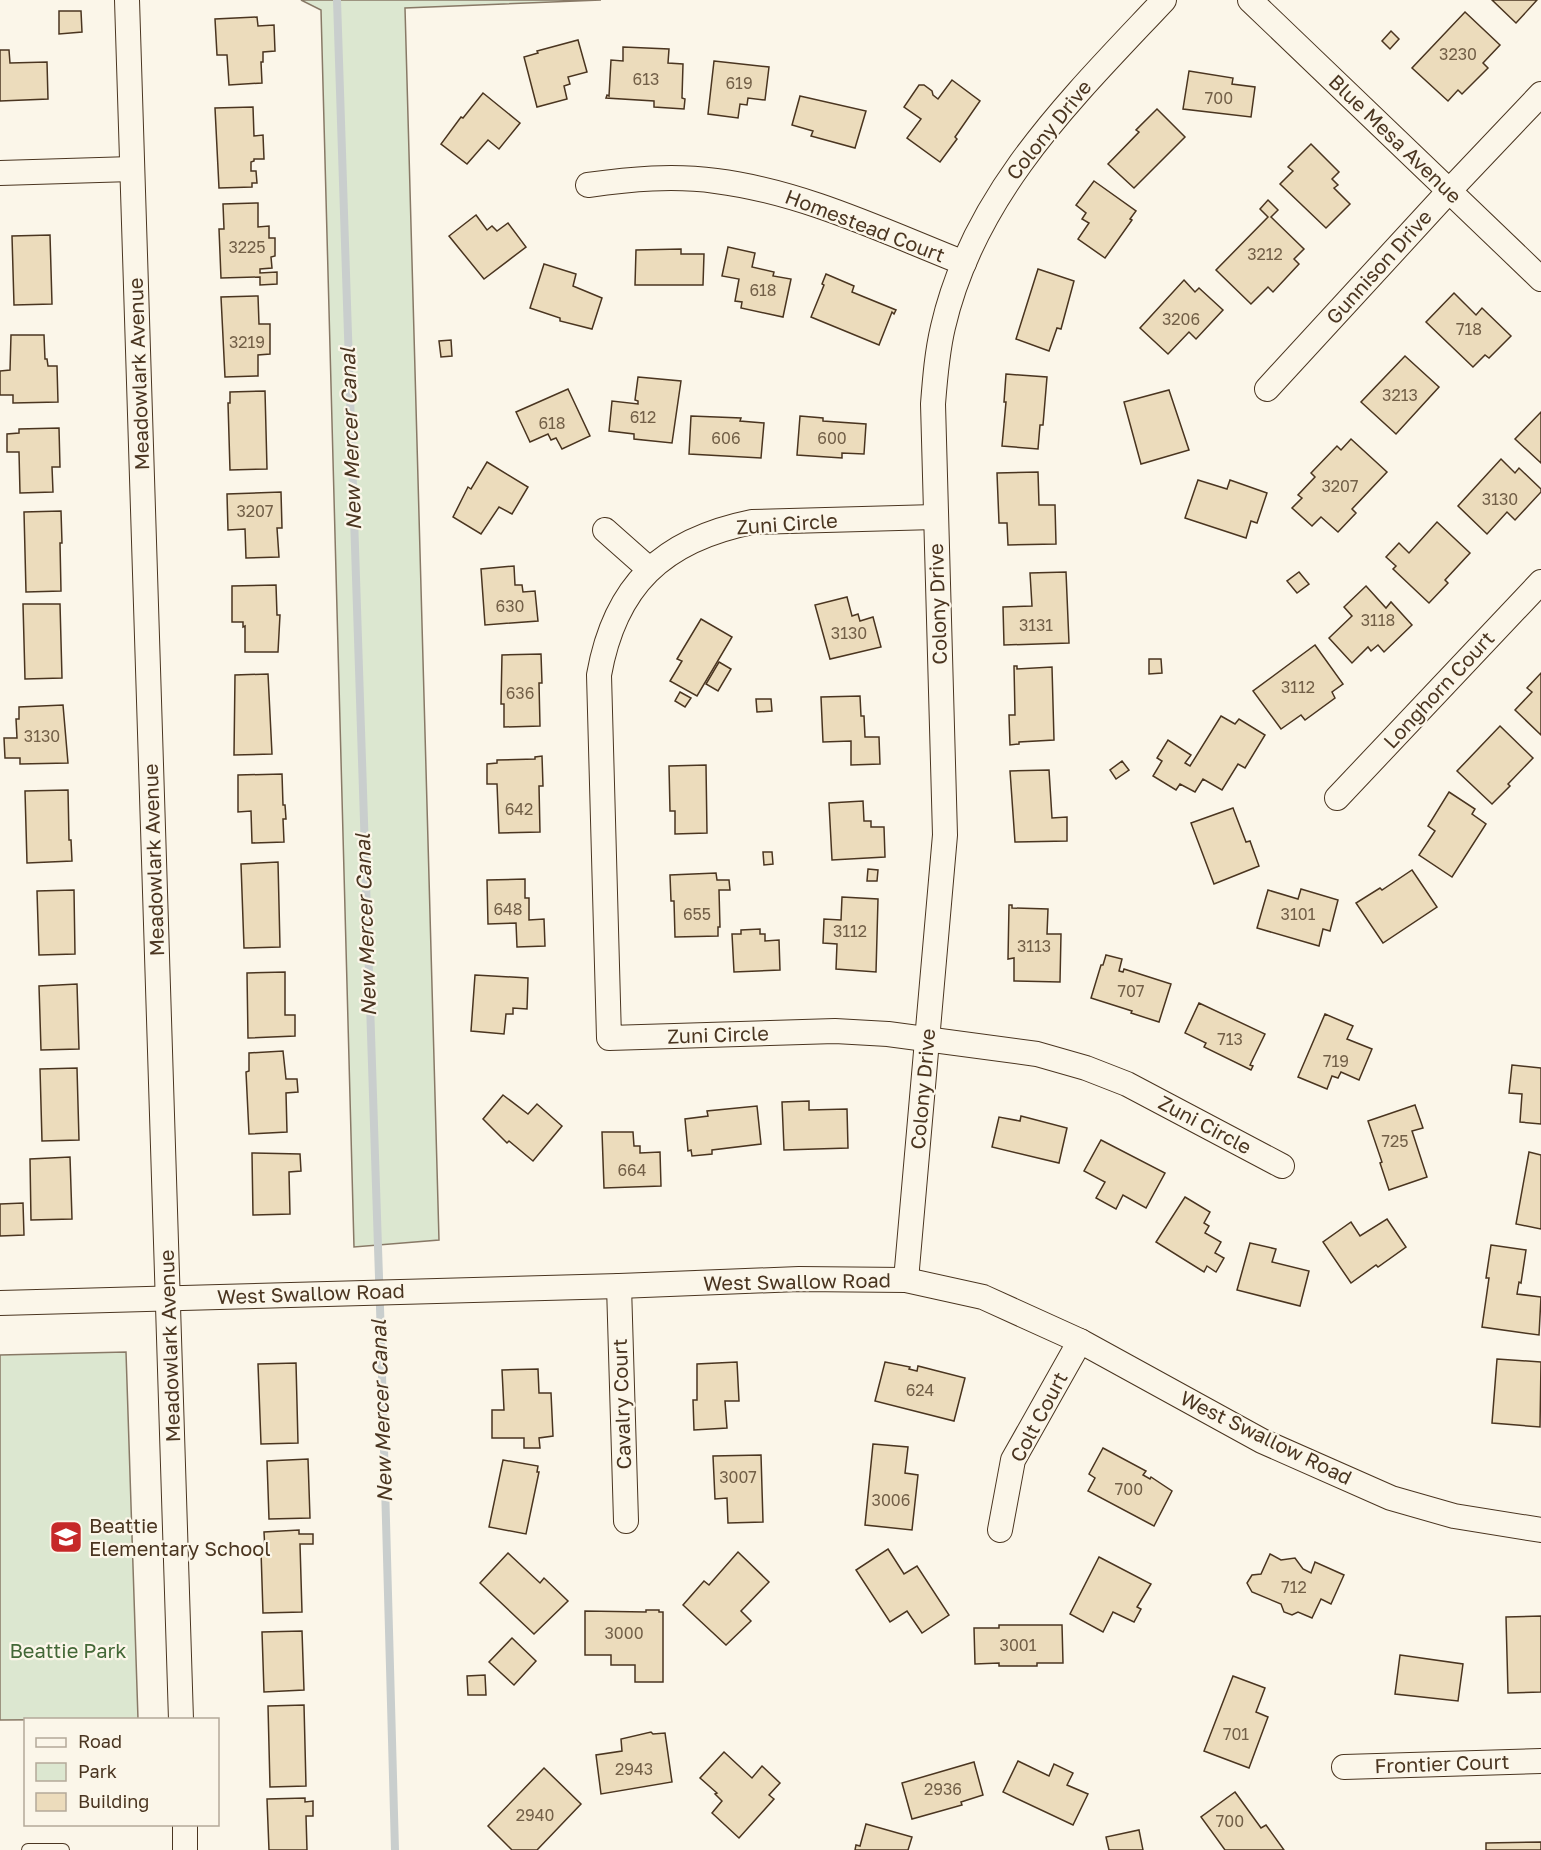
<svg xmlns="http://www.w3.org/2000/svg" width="1541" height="1850" viewBox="0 0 1541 1850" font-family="'Golos Text',sans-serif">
	<rect width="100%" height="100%" fill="#fbf6e9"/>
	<g fill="#dce7d0" stroke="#887966" stroke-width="1.5">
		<polygon points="301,0 601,0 405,8 439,1240 354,1247 321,10"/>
		<polygon points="126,1352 138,1719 0,1720 0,1355"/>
	</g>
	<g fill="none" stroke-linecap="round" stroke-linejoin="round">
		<polyline stroke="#c9cecd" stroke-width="8" points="337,0 381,1338 395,1850"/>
	</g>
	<g fill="#ecdcbc" stroke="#4a3520" stroke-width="1.5">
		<polygon points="1492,0 1537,0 1516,23"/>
		<polygon points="59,11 81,11 82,32 59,34"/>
		<polygon points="1465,12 1500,45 1483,63 1488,68 1462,94 1458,90 1448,101 1412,68"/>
		<polygon points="257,17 258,26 274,25 275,51 263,52 263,62 261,62 262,83 229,85 227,55 217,55 215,19"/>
		<polygon points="1391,31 1399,39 1390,49 1382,41"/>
		<polygon points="578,40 587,72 568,77 570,84 564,86 567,99 537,107 524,57 538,53 537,51"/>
		<polygon points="623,47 669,49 668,63 683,64 682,98 685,99 684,109 654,107 654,101 606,98 607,95 609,96 611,60 623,61"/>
		<polygon points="0,50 9,50 10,63 47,62 48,99 0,101"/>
		<polygon points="714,61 769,67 765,100 748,98 747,105 740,104 738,118 708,114"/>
		<polygon points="1189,71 1233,78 1232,84 1255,87 1251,117 1183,109"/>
		<polygon points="952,80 980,101 955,137 957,139 940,162 907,138 921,119 904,107 919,85 924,85 932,91 933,95 938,99"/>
		<polygon points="483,93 520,123 499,149 488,140 467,164 441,144 461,117 463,118"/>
		<polygon points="800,96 866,111 855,148 811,136 813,131 792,125"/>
		<polygon points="253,107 254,136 263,135 264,159 254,159 254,161 251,162 251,171 256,171 257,183 252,183 252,187 219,188 215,108"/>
		<polygon points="1157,109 1185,137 1134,188 1108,164 1139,132 1136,130"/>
		<polygon points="1311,144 1339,172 1332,179 1338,185 1334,188 1350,204 1326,228 1280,184 1293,171 1288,167"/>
		<polygon points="1094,181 1136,211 1130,219 1132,220 1105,258 1078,239 1089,223 1082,219 1086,213 1076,205"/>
		<polygon points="1268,200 1278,210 1271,217 1304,249 1294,259 1299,264 1273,292 1268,287 1251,304 1216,270 1268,217 1260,209"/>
		<polygon points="258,203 258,227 269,226 269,238 275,238 275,256 271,257 272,268 260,269 260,273 277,272 277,284 260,285 260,277 221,278 219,229 224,229 223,204"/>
		<polygon points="476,215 487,230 492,226 497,231 508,223 526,247 484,279 449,236"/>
		<polygon points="50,235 52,304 14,305 12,236"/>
		<polygon points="728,247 755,253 752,267 774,272 773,276 791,279 783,317 741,308 742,302 735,301 739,279 722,276"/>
		<polygon points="681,249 681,254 704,254 703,285 635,285 636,250"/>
		<polygon points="544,264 576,274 573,286 602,298 592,329 560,321 560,318 530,308"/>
		<polygon points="1038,269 1074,281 1061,329 1057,328 1049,351 1016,339"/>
		<polygon points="826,274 854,286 852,292 896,310 894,314 892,312 879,345 811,317 824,285 822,284"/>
		<polygon points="1184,280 1195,292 1199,288 1223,310 1196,339 1189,332 1168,354 1140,328"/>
		<polygon points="1454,293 1476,315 1482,308 1511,336 1489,358 1485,355 1473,367 1426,322"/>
		<polygon points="258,296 259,324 270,324 270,354 258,355 258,376 225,377 221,297"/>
		<polygon points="11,335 44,335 45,359 47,359 48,366 57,366 58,402 13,403 13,395 0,395 0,371 10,370"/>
		<polygon points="451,340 452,356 441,357 439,341"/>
		<polygon points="1405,356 1439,387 1396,434 1361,402"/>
		<polygon points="1006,374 1047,377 1043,425 1040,425 1038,449 1002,446 1006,402 1004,402"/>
		<polygon points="638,377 681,381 672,443 634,439 634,434 609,431 612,401 638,404 638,401 635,400"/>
		<polygon points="568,389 590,436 562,449 556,438 551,440 548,434 530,442 516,412"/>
		<polygon points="1169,390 1189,450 1141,464 1124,402"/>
		<polygon points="265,391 267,469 230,470 228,403 230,403 230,392"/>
		<polygon points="1541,412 1541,463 1515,439"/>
		<polygon points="691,416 741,418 740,421 764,423 761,458 689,454"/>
		<polygon points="800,416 823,418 823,421 866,424 864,454 842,453 842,458 797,455"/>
		<polygon points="59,428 60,467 52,467 53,492 20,493 19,452 7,452 7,434 19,433 19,429"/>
		<polygon points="1351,439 1387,472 1352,509 1356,513 1338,532 1321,517 1312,526 1292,508 1302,498 1298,495 1315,477 1311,473 1337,446 1341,450"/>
		<polygon points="1501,459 1515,473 1519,468 1541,489 1541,492 1515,520 1507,512 1487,534 1458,506"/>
		<polygon points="487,462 528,487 512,514 499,507 481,534 453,517 468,487 471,489"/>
		<polygon points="1038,472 1039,505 1055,505 1056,544 1008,545 1007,523 999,523 997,473"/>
		<polygon points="1198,480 1227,489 1230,480 1267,493 1257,523 1251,521 1246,538 1185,518"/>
		<polygon points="281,492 282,528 277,528 279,557 246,558 245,529 228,530 227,494"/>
		<polygon points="61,511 62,543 60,543 61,591 26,592 24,512"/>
		<polygon points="1437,522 1470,553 1445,580 1448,583 1429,603 1393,569 1396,566 1386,557 1399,543 1409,553"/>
		<polygon points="514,566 515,585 522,585 523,592 535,591 538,621 485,625 481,569"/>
		<polygon points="1066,572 1069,643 1004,645 1003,607 1032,606 1030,573"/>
		<polygon points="1299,572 1309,584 1297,593 1287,581"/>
		<polygon points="276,585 277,615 280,615 278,652 245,652 245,626 243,627 243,622 232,622 232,586"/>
		<polygon points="1366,586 1386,608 1391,602 1412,625 1384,652 1378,645 1371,651 1368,647 1352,663 1329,638 1352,616 1344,607"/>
		<polygon points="847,597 852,616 858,614 860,621 873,617 881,647 830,659 815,605"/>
		<polygon points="23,604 60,604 62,678 25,679"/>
		<polygon points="701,619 732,637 697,696 670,681 682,661 677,659"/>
		<polygon points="1315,645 1343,684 1332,692 1335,698 1305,720 1301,715 1281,729 1253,691"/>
		<polygon points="541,654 542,683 539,683 540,726 504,727 504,704 501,704 502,655"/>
		<polygon points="1149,659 1161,659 1162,673 1149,674"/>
		<polygon points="719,662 731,669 718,691 706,684"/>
		<polygon points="1014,666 1017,666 1017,669 1052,667 1054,740 1019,742 1019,744 1010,745 1009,715 1015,715"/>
		<polygon points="1541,673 1541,735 1515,710 1532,692 1527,688"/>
		<polygon points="268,674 272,754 234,755 235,675"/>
		<polygon points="680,692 691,698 685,707 675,701"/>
		<polygon points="860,696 861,716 864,716 865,737 879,737 880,764 851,765 851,741 823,742 821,697"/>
		<polygon points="756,699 771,699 772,711 757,712"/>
		<polygon points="63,705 68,763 20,764 20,758 5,758 4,738 17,738 16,719 19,719 19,707"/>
		<polygon points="1221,716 1235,724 1239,719 1265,735 1245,768 1238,764 1222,790 1203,779 1195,792 1180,784 1176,790 1153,776 1162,761 1157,758 1168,740 1191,755 1185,763 1190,766"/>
		<polygon points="1500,726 1533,758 1508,784 1510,786 1492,804 1457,771"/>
		<polygon points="542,756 543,786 539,786 540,832 499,833 497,784 487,784 487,764 497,763 497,760 535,759 535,757"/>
		<polygon points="1122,761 1129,770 1116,779 1110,770"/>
		<polygon points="706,765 707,833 675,834 675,811 670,811 669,766"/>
		<polygon points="1049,770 1052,818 1067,817 1067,841 1015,842 1010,771"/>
		<polygon points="282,774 283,805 285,805 286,819 283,819 284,842 252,843 251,811 238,812 238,775"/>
		<polygon points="68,790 69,840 71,840 72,861 27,863 25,791"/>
		<polygon points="1449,792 1475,809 1472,814 1486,824 1452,877 1419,855 1435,831 1428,826"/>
		<polygon points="863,801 864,821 871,821 871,827 884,827 885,857 832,860 829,803"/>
		<polygon points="1233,808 1246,842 1250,841 1259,866 1214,884 1191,823"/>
		<polygon points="763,852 772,852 773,864 764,865"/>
		<polygon points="278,862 280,947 244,948 241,864"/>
		<polygon points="868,869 878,870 877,881 867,881"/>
		<polygon points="1412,870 1437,907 1383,943 1356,903 1380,888 1382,890"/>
		<polygon points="716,873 717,880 729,880 730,890 719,890 720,927 718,927 718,936 675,937 674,901 671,901 670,875"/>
		<polygon points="525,879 525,898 529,898 529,920 544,919 545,946 517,947 516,923 488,924 487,880"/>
		<polygon points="1301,889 1338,900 1330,931 1323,929 1319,946 1257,928 1268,890 1298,899"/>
		<polygon points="74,890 75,954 39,955 37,891"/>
		<polygon points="842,897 878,899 876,972 836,969 837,944 823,943 824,919 841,920"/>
		<polygon points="1009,905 1012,905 1012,908 1048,909 1047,934 1061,934 1060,982 1014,981 1014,958 1008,959"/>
		<polygon points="760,929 760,934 765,934 765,941 779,940 780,970 734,972 732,934 741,934 741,930"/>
		<polygon points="1106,955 1122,959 1119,971 1123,972 1124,969 1171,984 1159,1022 1131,1013 1132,1011 1091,998 1101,965 1103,965"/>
		<polygon points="285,972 285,1015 295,1015 295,1036 248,1038 247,973"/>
		<polygon points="475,975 528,978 527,1009 513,1008 513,1014 506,1014 504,1034 471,1031"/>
		<polygon points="77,984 79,1049 41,1050 39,986"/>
		<polygon points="1199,1003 1265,1034 1250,1065 1253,1066 1251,1070 1204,1047 1206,1043 1185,1033"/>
		<polygon points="1325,1014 1353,1026 1347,1039 1372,1049 1359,1080 1341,1072 1338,1078 1332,1076 1327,1089 1298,1077"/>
		<polygon points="283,1051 286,1079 297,1079 298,1092 286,1093 287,1132 249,1134 246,1072 249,1071 249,1053"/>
		<polygon points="1512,1065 1541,1068 1541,1124 1520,1122 1522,1094 1509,1093"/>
		<polygon points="77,1068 79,1140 42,1141 40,1069"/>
		<polygon points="503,1095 528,1114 537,1104 562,1126 533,1161 509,1141 507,1143 483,1119"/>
		<polygon points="809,1101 809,1110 847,1109 848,1148 784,1150 782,1102"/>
		<polygon points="1415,1105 1423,1128 1412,1131 1427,1177 1389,1190 1380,1163 1382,1162 1368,1121"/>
		<polygon points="757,1106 761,1144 712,1150 712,1154 692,1156 691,1150 688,1151 685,1119 708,1116 707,1111"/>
		<polygon points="1021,1116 1067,1128 1059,1163 992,1147 999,1117 1020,1121"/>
		<polygon points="602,1132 633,1132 634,1146 640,1146 640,1153 660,1152 661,1186 604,1188"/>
		<polygon points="1101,1140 1165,1173 1146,1208 1123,1195 1116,1209 1096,1198 1105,1182 1084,1171"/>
		<polygon points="1529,1152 1541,1155 1541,1229 1516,1224"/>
		<polygon points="252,1153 300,1154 301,1171 289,1172 290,1214 253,1215"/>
		<polygon points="70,1157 72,1219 31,1220 30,1159"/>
		<polygon points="1185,1197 1210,1212 1204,1223 1209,1226 1205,1233 1221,1242 1215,1253 1224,1258 1216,1272 1207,1266 1204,1272 1156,1242"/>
		<polygon points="23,1203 24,1235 0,1236 0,1204"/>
		<polygon points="1387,1219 1406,1247 1378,1267 1376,1265 1351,1283 1323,1242 1351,1222 1360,1236"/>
		<polygon points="1250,1243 1276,1249 1272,1262 1309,1271 1300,1306 1237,1290"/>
		<polygon points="1491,1245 1526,1250 1521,1283 1519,1282 1517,1294 1541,1297 1539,1335 1482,1327 1489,1278 1486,1278"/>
		<polygon points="1497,1359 1541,1362 1540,1427 1492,1423"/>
		<polygon points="737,1362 739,1401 725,1401 727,1428 694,1430 693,1400 697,1400 697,1364"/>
		<polygon points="885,1362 910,1367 909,1369 917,1371 918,1366 965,1378 954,1421 875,1401"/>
		<polygon points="296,1363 298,1443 261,1444 258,1364"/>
		<polygon points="538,1369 539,1393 551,1393 553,1436 539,1438 540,1448 524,1448 524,1438 492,1438 492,1410 504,1410 502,1370"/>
		<polygon points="873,1444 908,1447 905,1473 918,1475 912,1530 865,1525"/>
		<polygon points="1103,1448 1146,1471 1143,1475 1150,1479 1151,1477 1172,1491 1154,1526 1088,1491 1095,1478 1089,1474"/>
		<polygon points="761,1455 763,1522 728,1523 727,1498 715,1499 713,1456"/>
		<polygon points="308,1459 310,1518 269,1519 267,1461"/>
		<polygon points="503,1460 538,1466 537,1472 539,1472 526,1534 489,1527"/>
		<polygon points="299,1530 299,1534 313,1534 313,1544 300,1544 302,1612 263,1613 261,1551 265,1551 264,1532"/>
		<polygon points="888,1549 904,1574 917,1566 949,1615 922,1633 907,1611 890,1622 856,1570"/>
		<polygon points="738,1552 769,1582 741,1611 751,1621 726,1645 683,1605 704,1581 709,1585"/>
		<polygon points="508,1553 540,1583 544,1578 568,1601 534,1634 480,1583"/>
		<polygon points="1270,1554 1281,1560 1295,1558 1303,1569 1311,1573 1315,1562 1344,1575 1331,1604 1321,1599 1312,1618 1298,1612 1292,1615 1284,1612 1281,1604 1252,1592 1247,1583 1252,1575 1261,1574"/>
		<polygon points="1099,1557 1151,1584 1137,1607 1141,1609 1134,1622 1113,1612 1103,1632 1070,1614"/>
		<polygon points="646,1610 659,1610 659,1612 663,1612 663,1682 635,1682 635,1665 611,1665 611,1655 585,1655 585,1611 646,1612"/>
		<polygon points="1541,1616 1541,1692 1508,1693 1506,1617"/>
		<polygon points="999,1625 1062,1625 1063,1663 1037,1663 1037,1666 999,1666 999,1663 975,1664 974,1628 999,1628"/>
		<polygon points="302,1631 304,1690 264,1692 262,1632"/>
		<polygon points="512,1638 536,1661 514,1685 489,1662"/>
		<polygon points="1400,1655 1463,1664 1458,1701 1395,1694"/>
		<polygon points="485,1675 486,1695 468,1695 467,1676"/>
		<polygon points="1233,1676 1265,1688 1256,1712 1268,1717 1249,1768 1204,1751"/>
		<polygon points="304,1705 306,1786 270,1787 268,1706"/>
		<polygon points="651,1732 653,1734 665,1733 672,1782 601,1794 596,1755 622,1751 621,1739"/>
		<polygon points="724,1752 752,1778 762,1766 780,1783 769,1795 774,1799 739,1838 712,1813 722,1801 715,1794 717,1793 700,1778"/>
		<polygon points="1018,1761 1049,1776 1054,1764 1073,1773 1067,1785 1088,1794 1073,1825 1003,1792"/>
		<polygon points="974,1762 983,1795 961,1802 962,1805 912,1819 902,1783"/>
		<polygon points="544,1768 581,1804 537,1850 512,1850 488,1826"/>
		<polygon points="1235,1792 1261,1828 1266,1825 1284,1850 1225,1850 1201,1817"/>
		<polygon points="305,1798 305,1802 313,1801 313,1816 306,1816 307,1850 269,1850 267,1799"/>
		<polygon points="866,1824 912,1837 908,1850 855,1850 856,1845 860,1846"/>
		<polygon points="1139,1830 1143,1850 1109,1850 1106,1837"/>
		<polygon points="1541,1842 1541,1850 1486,1850 1486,1843"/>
	</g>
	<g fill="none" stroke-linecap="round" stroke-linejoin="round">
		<defs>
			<polyline id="lane" points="28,1850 63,1850"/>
			<g id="street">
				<polyline points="127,0 181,1720"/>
				<polyline points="1250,0 1541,279"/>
				<polyline points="0,173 132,169"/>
				<path d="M588,185C631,179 673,175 716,181C803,192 883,231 964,263"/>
				<polyline points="1267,389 1449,191 1541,94"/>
				<path d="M935,517L752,522C663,540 615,585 599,675L609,1038L835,1031L888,1034L1037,1054L1086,1068L1127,1084L1282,1166"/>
				<polyline points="605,530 649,569"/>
				<polyline points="1337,798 1541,582"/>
				<path d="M906,1280L945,835L933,404C935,378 937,352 943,327C974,192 1073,97 1164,0"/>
				<polyline points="619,1286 626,1521"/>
				<polyline points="0,1303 619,1286 799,1279 906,1280 983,1297 1080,1341 1262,1441 1391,1498 1454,1516 1541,1530"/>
				<polyline points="1000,1530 1013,1460 1080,1341"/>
				<polyline points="1344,1767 1541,1761"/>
				<polyline points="185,1824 185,1850"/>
			</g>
		</defs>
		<use href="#lane" stroke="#4a3520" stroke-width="14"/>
		<use href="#street" stroke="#4a3520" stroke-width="26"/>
		<use href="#lane" stroke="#fbf6e9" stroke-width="12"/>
		<use href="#street" stroke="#fbf6e9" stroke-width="24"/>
	</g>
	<defs>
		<symbol id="school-square" viewBox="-11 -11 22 22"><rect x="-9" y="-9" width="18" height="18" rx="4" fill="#c62828" stroke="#fbf6e9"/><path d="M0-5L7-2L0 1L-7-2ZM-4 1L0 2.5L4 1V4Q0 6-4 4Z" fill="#fff"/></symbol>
	</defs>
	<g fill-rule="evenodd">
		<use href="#school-square" x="47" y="1518" width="38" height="38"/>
	</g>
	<g text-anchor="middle" stroke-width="4.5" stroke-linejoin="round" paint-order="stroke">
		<g font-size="16" fill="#725f47">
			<text x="1458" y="60">3230</text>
			<text x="646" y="85">613</text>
			<text x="739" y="89">619</text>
			<text x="1219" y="104">700</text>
			<text x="247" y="253">3225</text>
			<text x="1265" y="260">3212</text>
			<text x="763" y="296">618</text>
			<text x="1181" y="325">3206</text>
			<text x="1469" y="335">718</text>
			<text x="247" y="348">3219</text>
			<text x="1400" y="401">3213</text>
			<text x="643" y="423">612</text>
			<text x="552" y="429">618</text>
			<text x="726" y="444">606</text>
			<text x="832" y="444">600</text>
			<text x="1340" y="492">3207</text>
			<text x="1500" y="505">3130</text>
			<text x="255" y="517">3207</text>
			<text x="510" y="612">630</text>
			<text x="1378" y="626">3118</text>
			<text x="1036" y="631">3131</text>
			<text x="849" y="639">3130</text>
			<text x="1298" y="693">3112</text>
			<text x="520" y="699">636</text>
			<text x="42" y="742">3130</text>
			<text x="519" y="815">642</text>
			<text x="508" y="915">648</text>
			<text x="697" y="920">655</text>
			<text x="1298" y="920">3101</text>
			<text x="850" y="937">3112</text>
			<text x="1034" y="952">3113</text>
			<text x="1131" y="997">707</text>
			<text x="1230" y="1045">713</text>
			<text x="1336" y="1067">719</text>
			<text x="1395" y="1147">725</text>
			<text x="632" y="1176">664</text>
			<text x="920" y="1396">624</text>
			<text x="738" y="1483">3007</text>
			<text x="1129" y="1495">700</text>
			<text x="891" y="1506">3006</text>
			<text x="1294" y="1593">712</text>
			<text x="624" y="1639">3000</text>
			<text x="1018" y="1651">3001</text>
			<text x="1236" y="1740">701</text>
			<text x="634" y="1775">2943</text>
			<text x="943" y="1795">2936</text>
			<text x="535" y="1821">2940</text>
			<text x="1230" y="1827">700</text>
		</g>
		<g font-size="20" fill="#4a3520" stroke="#fbf6e9">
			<text transform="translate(1049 130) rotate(-51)" y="7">Colony Drive</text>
			<text transform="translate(1395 139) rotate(44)" y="7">Blue Mesa Avenue</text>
			<text transform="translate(865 226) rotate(21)" y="7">Homestead Court</text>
			<text transform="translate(1379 267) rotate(-48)" y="7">Gunnison Drive</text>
			<text transform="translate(139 374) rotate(-92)" y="7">Meadowlark Avenue</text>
			<text transform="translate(787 524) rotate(-4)" y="7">Zuni Circle</text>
			<text transform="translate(938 604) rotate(-92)" y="7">Colony Drive</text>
			<text transform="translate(1439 690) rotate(-47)" y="7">Longhorn Court</text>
			<text transform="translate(154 860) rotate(-92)" y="7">Meadowlark Avenue</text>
			<text transform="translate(718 1035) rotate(-2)" y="7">Zuni Circle</text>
			<text transform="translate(923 1089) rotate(-85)" y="7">Colony Drive</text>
			<text transform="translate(1205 1125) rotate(28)" y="7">Zuni Circle</text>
			<text transform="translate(797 1282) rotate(-1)" y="7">West Swallow Road</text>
			<text transform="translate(311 1294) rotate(-2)" y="7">West Swallow Road</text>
			<text transform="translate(170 1346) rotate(-92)" y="7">Meadowlark Avenue</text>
			<text transform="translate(622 1404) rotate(-92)" y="7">Cavalry Court</text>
			<text transform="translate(1039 1417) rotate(-62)" y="7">Colt Court</text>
			<text transform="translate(1266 1438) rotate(26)" y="7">West Swallow Road</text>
			<text transform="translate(1442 1764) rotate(-2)" y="7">Frontier Court</text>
		</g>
		<g font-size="20" fill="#4a3520" stroke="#fbf6e9" text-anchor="start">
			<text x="89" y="1533">Beattie<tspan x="89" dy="23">Elementary School</tspan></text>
		</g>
		<g font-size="20" fill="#436837" stroke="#fbf6e9">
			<text x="68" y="1658">Beattie Park</text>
		</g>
		<g font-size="21" font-style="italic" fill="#4a3520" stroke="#fbf6e9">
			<text transform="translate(351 439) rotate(-92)" y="7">New Mercer Canal</text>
			<text transform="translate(366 925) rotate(-92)" y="7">New Mercer Canal</text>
			<text transform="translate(382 1411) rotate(-92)" y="7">New Mercer Canal</text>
		</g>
	</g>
	<rect x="24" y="1718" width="195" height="108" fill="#fbf6e9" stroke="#b4a999" stroke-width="1.5"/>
	<rect x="36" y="1738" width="30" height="9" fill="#fbf6e9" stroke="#b4a999" stroke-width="1.5"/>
	<text x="78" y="1748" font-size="18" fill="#4a3520">Road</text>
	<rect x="36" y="1763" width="30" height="18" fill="#dce7d0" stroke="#b4a999" stroke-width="1.5"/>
	<text x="78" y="1778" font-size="18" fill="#4a3520">Park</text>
	<rect x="36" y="1793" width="30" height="18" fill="#ecdcbc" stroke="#b4a999" stroke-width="1.5"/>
	<text x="78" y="1808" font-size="18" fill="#4a3520">Building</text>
</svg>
